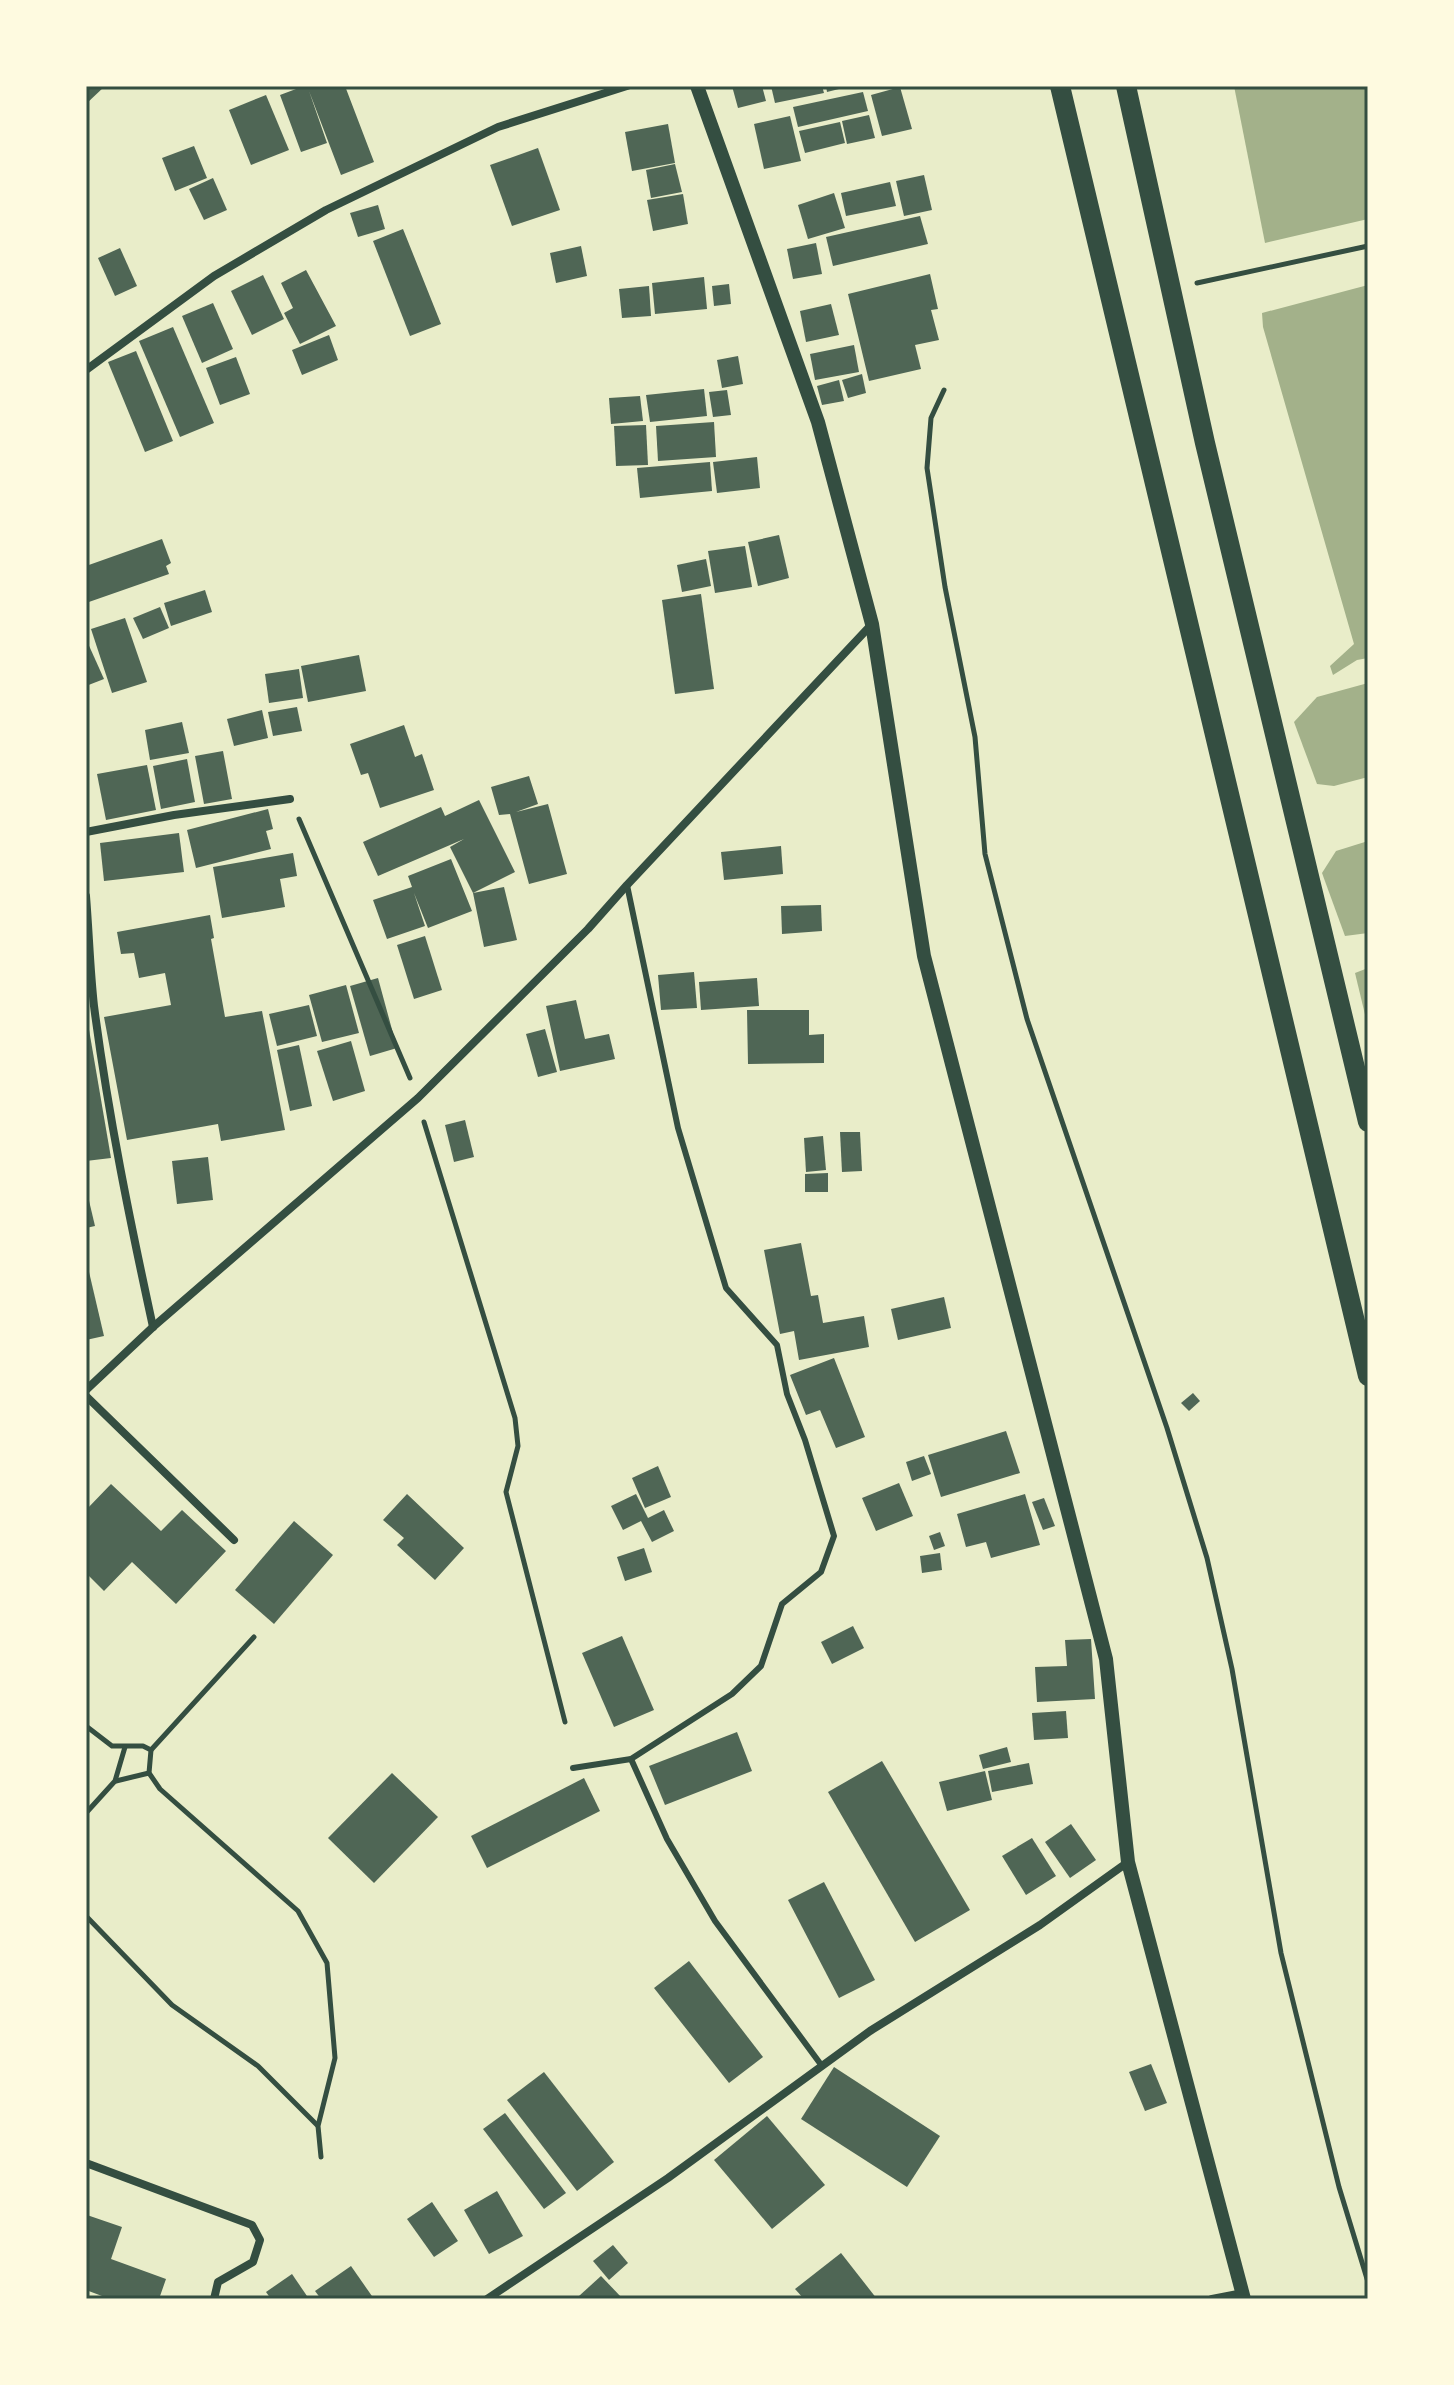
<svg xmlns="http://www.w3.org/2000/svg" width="1454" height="2385" viewBox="0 0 1454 2385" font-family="Rubik,sans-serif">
	<rect width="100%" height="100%" fill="#e9edc9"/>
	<g fill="#a3b18a">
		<polygon points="1234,86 1368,86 1368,219 1265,243"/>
		<polygon points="1368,285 1368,658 1357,660 1333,675 1330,666 1354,644 1263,327 1262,313"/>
		<polygon points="1368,683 1368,777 1334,786 1317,784 1294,722 1317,697"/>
		<polygon points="1368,841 1368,933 1345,936 1322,873 1336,851"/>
		<polygon points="1368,968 1368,1027 1355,973"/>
	</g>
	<g fill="#4f6655">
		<polygon points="86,86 105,86 86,104"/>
		<polygon points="304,86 345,86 374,162 341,175 309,91 327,143 301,152 280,95"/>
		<polygon points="732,86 762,86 766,101 738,108"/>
		<polygon points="771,86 822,86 824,93 775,103"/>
		<polygon points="826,86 847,86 847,87 827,92"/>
		<polygon points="900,87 912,129 882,136 871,95"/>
		<polygon points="863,92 868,111 798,127 793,107"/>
		<polygon points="266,95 289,150 251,165 229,110"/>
		<polygon points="869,115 875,138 847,144 842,121"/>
		<polygon points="790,116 801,161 764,169 754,124"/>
		<polygon points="840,122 845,143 805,153 799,131"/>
		<polygon points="668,124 675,163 632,171 625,132"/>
		<polygon points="194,146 207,178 175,191 162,158"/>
		<polygon points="538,148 560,210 512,226 490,165"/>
		<polygon points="675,164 682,192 651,198 646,170"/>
		<polygon points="924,175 932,210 904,216 896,181"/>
		<polygon points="213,178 227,210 204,220 189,189"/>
		<polygon points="890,182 896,206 846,216 841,193"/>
		<polygon points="834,193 845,228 808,239 798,205"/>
		<polygon points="683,194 688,224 653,231 647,200"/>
		<polygon points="378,205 385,229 358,237 350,213"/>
		<polygon points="920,216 928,244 833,266 826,237"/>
		<polygon points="403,229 441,324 410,336 373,241"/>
		<polygon points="816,243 822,274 793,279 787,249"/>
		<polygon points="581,246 587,276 556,283 550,253"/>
		<polygon points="120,248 137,286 115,296 98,258"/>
		<polygon points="306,270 336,326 300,344 284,313 293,308 281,283"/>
		<polygon points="930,274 938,309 931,310 939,340 915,345 921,369 869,381 848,294"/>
		<polygon points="263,275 284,319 252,335 231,291"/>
		<polygon points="704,277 707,309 655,314 652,283"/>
		<polygon points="729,284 731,304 714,306 712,286"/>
		<polygon points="649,286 651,316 622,318 619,289"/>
		<polygon points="213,303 233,349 202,363 182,316"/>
		<polygon points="831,304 839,335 806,342 800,311"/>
		<polygon points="173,327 214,423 180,437 139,341"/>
		<polygon points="329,335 338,360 302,375 292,350"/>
		<polygon points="854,345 859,372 815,380 810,354"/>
		<polygon points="136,351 173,441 145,452 108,362"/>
		<polygon points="738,356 743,384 722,388 717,360"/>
		<polygon points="236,357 250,394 220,405 206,368"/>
		<polygon points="862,374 866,393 848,398 842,380"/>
		<polygon points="839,380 844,401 822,405 817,386"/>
		<polygon points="704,389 707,416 650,422 646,395"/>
		<polygon points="727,390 731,415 713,417 709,392"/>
		<polygon points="640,396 643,421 611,424 609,398"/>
		<polygon points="714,422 716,457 658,461 656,426"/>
		<polygon points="646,425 648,465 616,466 614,426"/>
		<polygon points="757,457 760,488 717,493 713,462"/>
		<polygon points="710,462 712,491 640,498 637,468"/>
		<polygon points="779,535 789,578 758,586 748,542"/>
		<polygon points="162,539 171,563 166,566 169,574 86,603 86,566"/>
		<polygon points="745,546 752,587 715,593 708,551"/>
		<polygon points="706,559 711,586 682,592 677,565"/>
		<polygon points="205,590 212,612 171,626 164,603"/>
		<polygon points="701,594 714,689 675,694 662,600"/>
		<polygon points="160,607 169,628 143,639 133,618"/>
		<polygon points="125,618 147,682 112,693 91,629"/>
		<polygon points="86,639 104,679 86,686"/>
		<polygon points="359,655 366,691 308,702 301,666"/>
		<polygon points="299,669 303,698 269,703 265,674"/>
		<polygon points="297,707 302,731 273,736 268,712"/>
		<polygon points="262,710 268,738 234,746 227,719"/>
		<polygon points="182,722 189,753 150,760 145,730"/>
		<polygon points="404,725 415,757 422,754 434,790 380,808 368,773 361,775 350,744"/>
		<polygon points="223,751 232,799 204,804 195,756"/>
		<polygon points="187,759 195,802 161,809 153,766"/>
		<polygon points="147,765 156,810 106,820 97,774"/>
		<polygon points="529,776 538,804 516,812 548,804 567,874 529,884 510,814 499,815 491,787"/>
		<polygon points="479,800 515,872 473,893 504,887 517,940 484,947 473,893 450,847 464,839 378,876 363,842 441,807 445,816"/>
		<polygon points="268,809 273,829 266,831 271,849 196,868 187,830"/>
		<polygon points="179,833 184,872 104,881 100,843"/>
		<polygon points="781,846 783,874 724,880 721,852"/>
		<polygon points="293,853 297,876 280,879 285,907 222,918 213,867"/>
		<polygon points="451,859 472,911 428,928 414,893 425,926 387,939 373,900 412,887 408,876"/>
		<polygon points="821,905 822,931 782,934 781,906"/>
		<polygon points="210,915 214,938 211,939 225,1017 262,1011 285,1130 221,1141 218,1124 127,1140 104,1017 171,1005 165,973 139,978 134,953 121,954 117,932"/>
		<polygon points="425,936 442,990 414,999 397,945"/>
		<polygon points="694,972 697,1008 661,1010 658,975"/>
		<polygon points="378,978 397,1048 370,1056 350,986"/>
		<polygon points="757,978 759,1006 701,1010 699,982"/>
		<polygon points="346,985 359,1033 322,1042 309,995"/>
		<polygon points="576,1000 585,1039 609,1034 615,1059 560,1071 546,1006"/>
		<polygon points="309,1005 317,1036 277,1046 269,1014"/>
		<polygon points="747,1010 809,1010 809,1035 824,1034 824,1063 748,1064"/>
		<polygon points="86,1012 111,1158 86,1161"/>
		<polygon points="545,1029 557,1072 538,1077 526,1034"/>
		<polygon points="351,1041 365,1091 333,1101 317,1051"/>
		<polygon points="299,1045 312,1106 290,1111 277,1050"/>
		<polygon points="465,1120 474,1157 454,1162 445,1125"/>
		<polygon points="840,1132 860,1132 862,1171 842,1172"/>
		<polygon points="823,1136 826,1170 806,1172 804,1138"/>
		<polygon points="208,1157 213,1200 177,1204 172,1161"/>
		<polygon points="828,1173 828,1192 805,1192 805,1174"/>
		<polygon points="86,1188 95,1226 86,1228"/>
		<polygon points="801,1243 811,1296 818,1295 823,1323 864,1316 869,1347 799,1360 794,1331 780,1334 764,1250"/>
		<polygon points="86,1259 104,1336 86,1340"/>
		<polygon points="944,1297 951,1328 898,1340 891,1309"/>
		<polygon points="834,1358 865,1437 836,1448 820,1410 806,1415 790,1375"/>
		<polygon points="1193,1393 1200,1401 1189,1411 1181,1403"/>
		<polygon points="1006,1431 1020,1473 941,1497 928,1455"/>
		<polygon points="924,1456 931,1474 912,1481 906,1462"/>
		<polygon points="658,1466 671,1497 645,1508 632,1478"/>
		<polygon points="899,1483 913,1516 876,1531 862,1498"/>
		<polygon points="111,1484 161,1531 182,1510 226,1551 176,1604 132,1562 104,1591 86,1573 86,1510"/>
		<polygon points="407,1494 464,1548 435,1580 397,1545 404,1538 383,1520"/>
		<polygon points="636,1494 648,1518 664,1510 674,1531 652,1542 641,1521 623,1530 611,1506"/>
		<polygon points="1025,1494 1040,1545 991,1558 986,1542 966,1547 957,1514"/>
		<polygon points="1044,1498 1055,1526 1043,1530 1032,1502"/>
		<polygon points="294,1521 333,1555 274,1624 235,1590"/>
		<polygon points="940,1532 945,1546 934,1550 929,1536"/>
		<polygon points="644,1548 652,1572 625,1581 617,1557"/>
		<polygon points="940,1553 942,1570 922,1573 920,1556"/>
		<polygon points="853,1626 864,1648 832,1664 821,1642"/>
		<polygon points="622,1636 654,1710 614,1727 582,1653"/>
		<polygon points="1091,1639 1095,1699 1037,1702 1035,1667 1067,1666 1065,1640"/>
		<polygon points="1066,1711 1068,1738 1034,1740 1032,1713"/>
		<polygon points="737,1732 752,1771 665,1805 649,1766"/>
		<polygon points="1007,1747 1011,1762 983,1769 979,1755"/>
		<polygon points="882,1761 970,1910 915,1942 828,1792"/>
		<polygon points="1029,1763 1033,1784 992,1792 988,1771"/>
		<polygon points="985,1771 992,1800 947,1811 939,1782"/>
		<polygon points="392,1773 438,1817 374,1883 328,1838"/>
		<polygon points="584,1778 600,1811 487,1868 471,1836"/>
		<polygon points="1071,1824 1096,1860 1070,1878 1045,1842"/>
		<polygon points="1032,1838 1056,1876 1026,1895 1002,1856"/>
		<polygon points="824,1882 875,1980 839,1998 788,1900"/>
		<polygon points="689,1961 763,2057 729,2083 654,1988"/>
		<polygon points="1151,2064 1167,2103 1145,2111 1129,2072"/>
		<polygon points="834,2067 940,2136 907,2187 801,2119"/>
		<polygon points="544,2072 614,2162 577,2191 507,2100"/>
		<polygon points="505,2113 566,2193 544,2209 483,2129"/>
		<polygon points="767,2116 825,2185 772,2229 714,2160"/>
		<polygon points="497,2191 523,2236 489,2254 464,2210"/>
		<polygon points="432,2202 458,2241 434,2257 407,2219"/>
		<polygon points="87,2215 122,2227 111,2259 166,2279 159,2299 110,2299 86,2290"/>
		<polygon points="613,2245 628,2263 609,2280 593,2261"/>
		<polygon points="841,2253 877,2299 804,2299 795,2289"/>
		<polygon points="351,2266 374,2299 321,2299 315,2291"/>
		<polygon points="292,2274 309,2299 271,2299 266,2292"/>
		<polygon points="601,2276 623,2299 581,2299 579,2296"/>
	</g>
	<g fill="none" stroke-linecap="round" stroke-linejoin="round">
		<g stroke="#344e41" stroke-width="5">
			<polyline points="1197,283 1368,246"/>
			<polyline points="944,390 931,418 927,468 945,587 975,737 985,854 1027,1019 1167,1428 1207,1558 1232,1669 1281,1953 1339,2187 1368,2282"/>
			<polyline points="299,819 410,1078"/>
			<polyline points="424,1122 515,1418 518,1446 506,1492 565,1722"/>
			<polyline points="86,1726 112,1746 143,1746 151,1750 149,1773 160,1789 298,1911 327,1963 335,2058 318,2126 321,2157"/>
			<polyline points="151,1750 254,1637"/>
			<polyline points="116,1781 149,1773"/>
			<polyline points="86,1813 115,1781 125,1747"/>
			<polyline points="86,1916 172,2005 258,2066 317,2125"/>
		</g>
		<g stroke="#344e41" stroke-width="6">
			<polyline points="631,1759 667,1839 715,1921 822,2066"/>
			<polyline points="573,1768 631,1759 732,1694 761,1666 782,1604 821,1572 834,1536 805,1440 787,1394 777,1345 726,1288 678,1128 627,885"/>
		</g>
		<g stroke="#344e41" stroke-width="8">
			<polyline points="86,370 214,276 326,210 498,127 627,86"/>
			<polyline points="86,832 174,815 290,799"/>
			<path d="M86,896C89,933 90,970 94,1006C108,1114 130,1221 153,1327"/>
			<polyline points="86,1390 153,1327 418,1098 588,929 627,885 872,624"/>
			<polyline points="86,1396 234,1540"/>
			<polyline points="86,2163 252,2225 260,2240 253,2262 218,2282 214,2299"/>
			<polyline points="487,2299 668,2178 870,2031 1040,1925 1128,1862"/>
			<polyline points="1212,2299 1243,2293"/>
		</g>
		<polyline stroke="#344e41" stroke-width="14" points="697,86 818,422 872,624 924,956 1106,1659 1128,1862 1244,2299"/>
		<g stroke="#344e41" stroke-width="20">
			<path d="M1060,86C1159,517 1269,945 1368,1376"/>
			<polyline points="1126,86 1205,443 1368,1122"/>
		</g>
	</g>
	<rect width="1454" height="2385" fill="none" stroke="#fefae0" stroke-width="176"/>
	<rect x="88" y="88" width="1278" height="2209" fill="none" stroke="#344e41" stroke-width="3"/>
</svg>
